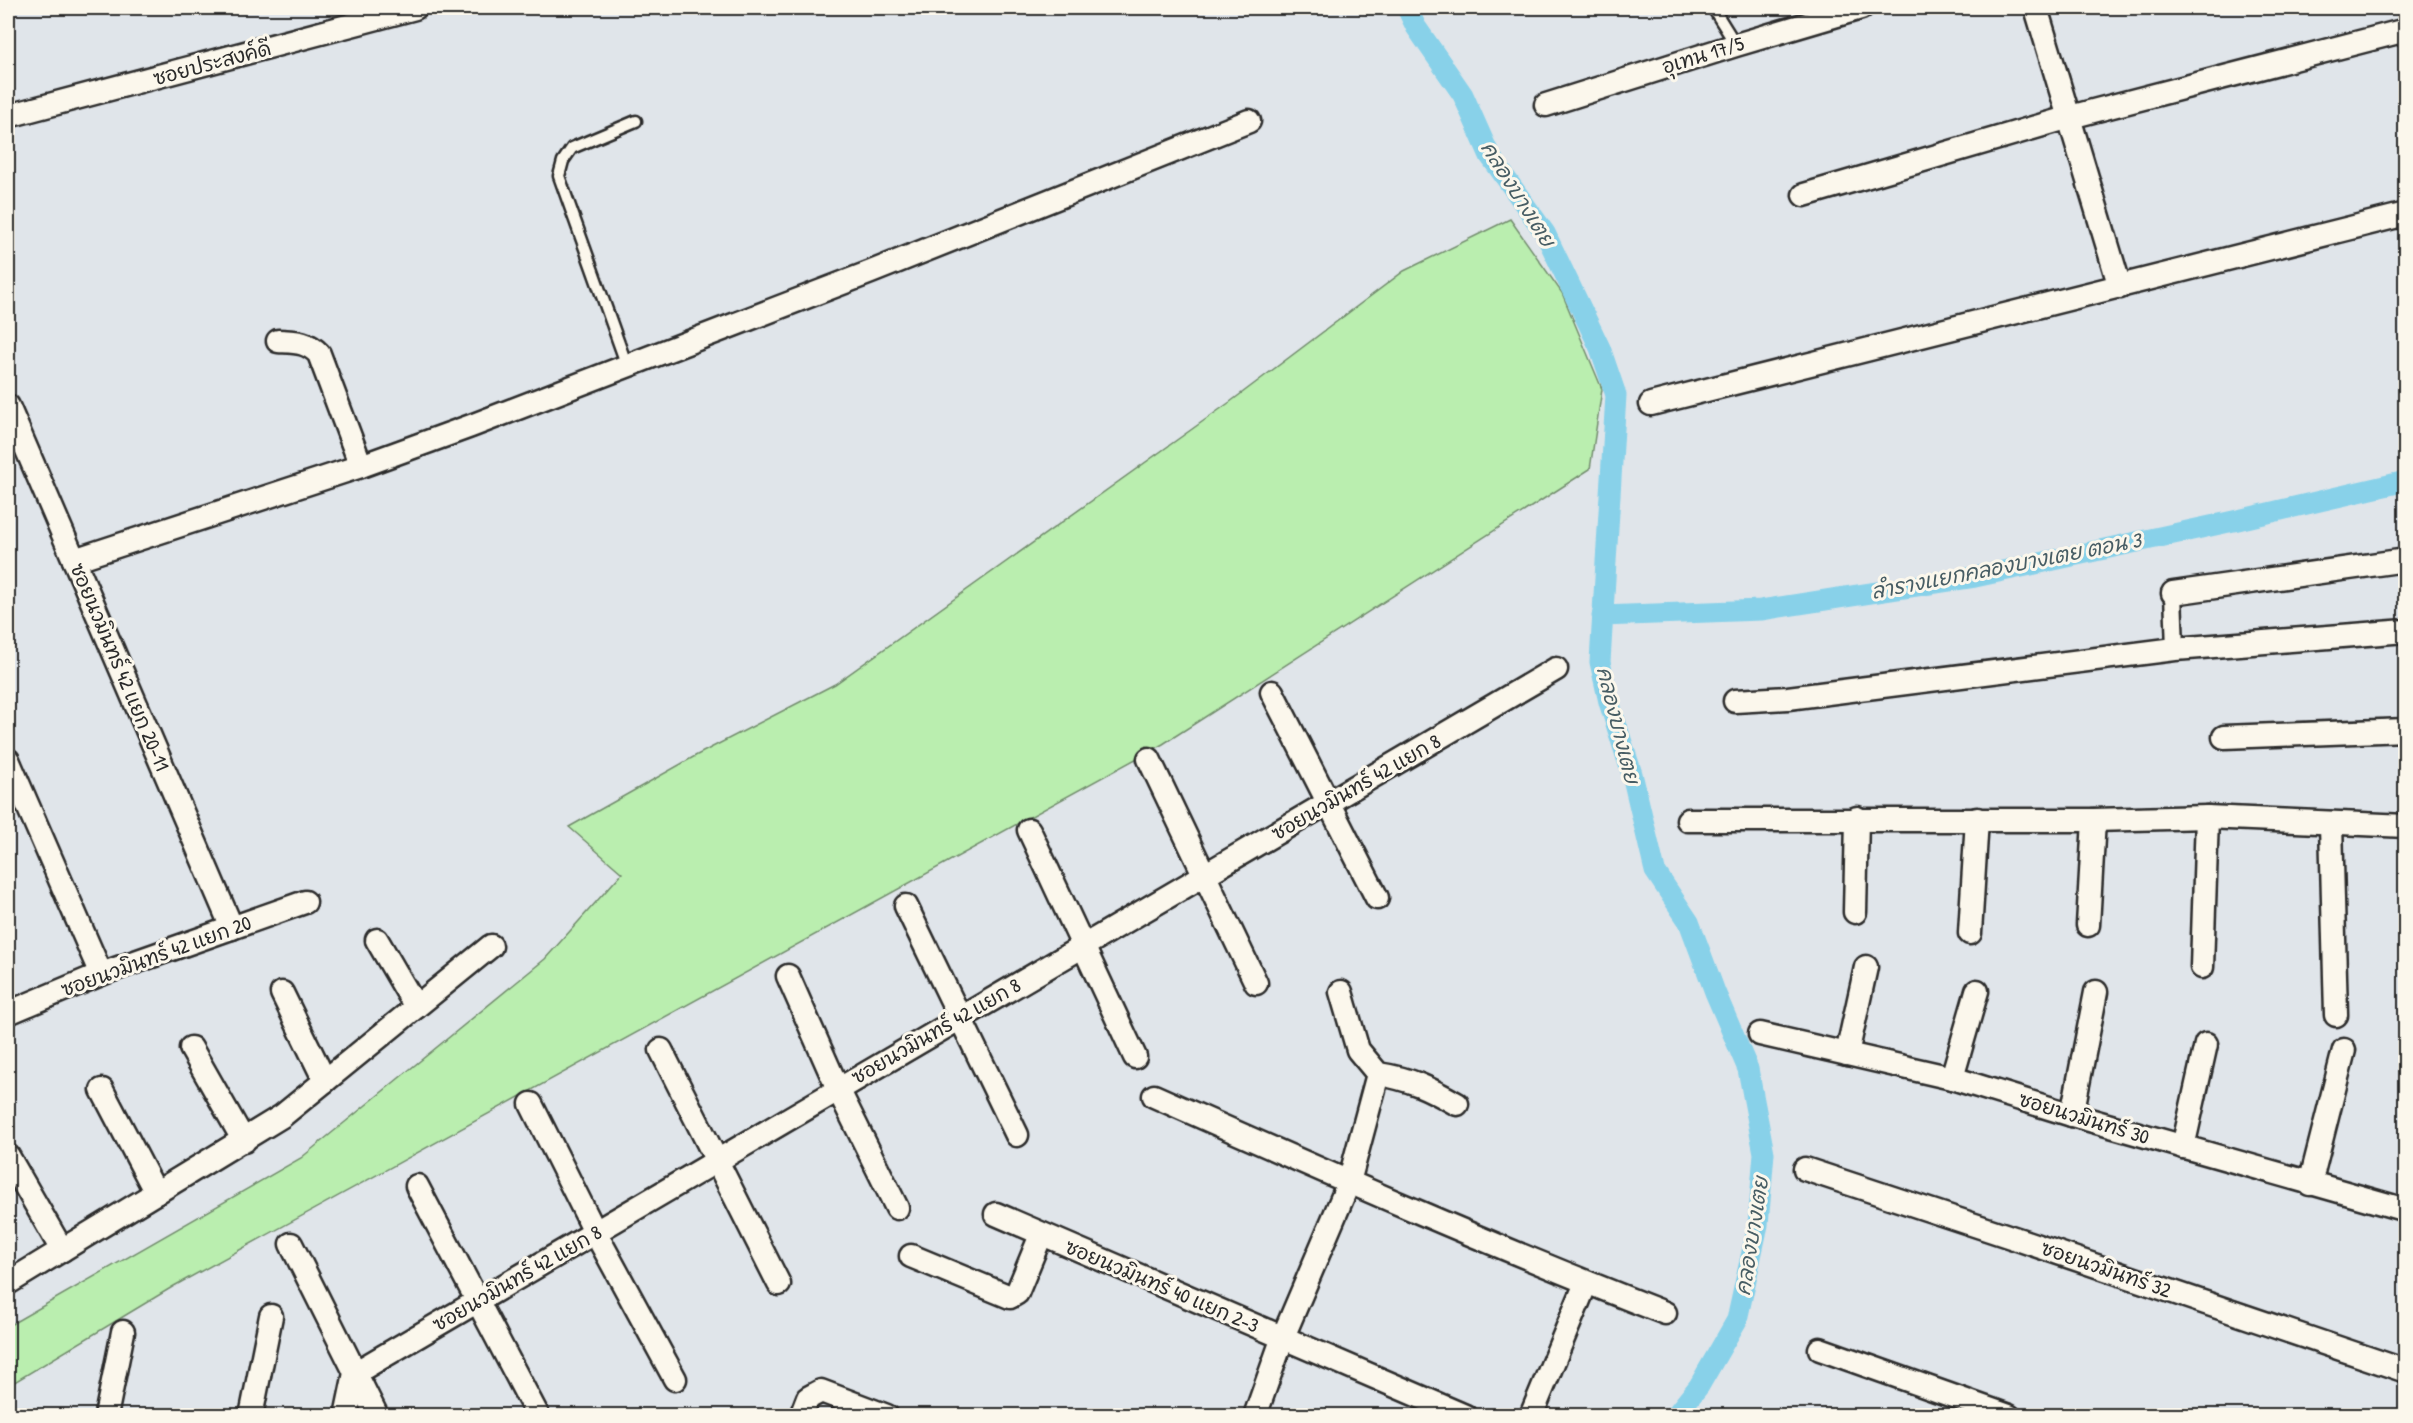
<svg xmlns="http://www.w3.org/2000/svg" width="2413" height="1423" viewBox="0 0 2413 1423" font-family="'Patrick Hand','Playpen Sans Thai',sans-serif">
	<rect width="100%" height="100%" fill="#e0e5ea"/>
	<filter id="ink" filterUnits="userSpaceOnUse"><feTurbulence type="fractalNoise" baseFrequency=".0167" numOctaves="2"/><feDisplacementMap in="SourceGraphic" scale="12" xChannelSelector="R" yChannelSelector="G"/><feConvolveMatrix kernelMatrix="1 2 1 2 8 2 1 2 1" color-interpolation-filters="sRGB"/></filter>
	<g filter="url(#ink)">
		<polygon fill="#baeeaf" stroke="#728c6d" stroke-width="1.5" points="1510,219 1562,293 1602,389 1590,469 1163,744 174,1286 8,1386 8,1326 301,1158 545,959 622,873 569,827 697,755 835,684 1230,402 1404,271"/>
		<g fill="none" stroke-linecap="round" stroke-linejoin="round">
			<g stroke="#88d1e9" stroke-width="21">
				<polyline points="1407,8 1416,27 1463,95 1490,156 1545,233 1600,348 1616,395 1600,662 1609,702 1632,774 1655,871 1689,922 1715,992 1748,1069 1764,1153 1758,1225 1737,1320 1699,1386 1675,1416"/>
				<polyline points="1602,616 1761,610 1975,577 2238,520 2406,481"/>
			</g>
			<defs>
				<g id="service">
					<polyline points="1713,8 1736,45"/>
					<polyline points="627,366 559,176 563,161 572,148 636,121"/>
				</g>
				<polyline id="pedestrian" points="2173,593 2175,649"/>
				<g id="minor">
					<polyline points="2036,8 2120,287"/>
					<polyline points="1546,105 1736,45 1861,8"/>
					<polyline points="8,116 415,8"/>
					<polyline points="1804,195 2070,117 2406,30"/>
					<path d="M278,341C295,342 307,341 319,354L361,466"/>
					<polyline points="1651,404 2406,214"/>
					<polyline points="8,406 232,928"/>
					<polyline points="74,560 361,466 471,426 871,272 1249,121"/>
					<polyline points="2173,593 2406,560"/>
					<polyline points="1272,692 1377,898"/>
					<polyline points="1735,701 1788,698 2175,649 2406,631"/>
					<polyline points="2224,737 2406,730"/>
					<polyline points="1149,759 1256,983"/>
					<polyline points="8,760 101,974"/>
					<polyline points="1688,820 2094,820 2207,817 2406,826"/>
					<polyline points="2331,823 2336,1015"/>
					<polyline points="1029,830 1135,1057"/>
					<polyline points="906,906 1017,1135"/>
					<polyline points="1855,912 1857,818"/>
					<polyline points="2088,925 2094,820"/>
					<polyline points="1970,933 1977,819"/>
					<polyline points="377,940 416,1007"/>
					<polyline points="2202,967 2207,817"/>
					<polyline points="788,976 838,1089 897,1208"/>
					<path d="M1341,992L1358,1050L1378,1074C1411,1079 1429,1088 1457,1104"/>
					<polyline points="282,993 325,1081"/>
					<polyline points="8,1013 101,974 305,902"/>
					<polyline points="1760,1034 1952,1078 2072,1115 2406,1210"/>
					<polyline points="191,1048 244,1141"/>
					<polyline points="661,1050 779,1284"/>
					<polyline points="1847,1054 1866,967"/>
					<polyline points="1952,1078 1977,991"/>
					<polyline points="102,1090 156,1193"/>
					<path d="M1154,1096C1323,1171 1492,1246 1665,1313"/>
					<polyline points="531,1104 595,1232 675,1379"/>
					<polyline points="2072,1115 2096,992"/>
					<polyline points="2183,1147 2206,1044"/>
					<polyline points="8,1156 62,1250"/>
					<polyline points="1805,1169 2020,1240 2406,1371"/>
					<polyline points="2310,1184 2344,1050"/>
					<polyline points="417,1186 538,1416"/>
					<polyline points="996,1214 1465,1416"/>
					<polyline points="291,1244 377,1416"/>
					<polyline points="911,1256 1010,1297 1017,1293 1041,1235"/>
					<polyline points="8,1283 282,1116 491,946"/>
					<polyline points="1820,1349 2009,1416"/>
					<polyline points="106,1416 123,1332"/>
					<polyline points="251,1416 271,1316"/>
					<polyline points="346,1416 355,1373 1556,669"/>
					<polyline points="801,1416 808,1398 821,1391 887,1416"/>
					<polyline points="1255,1416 1283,1337 1349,1182 1378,1074"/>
					<polyline points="1531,1416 1586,1283"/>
				</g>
			</defs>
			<use href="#service" stroke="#2b2b2b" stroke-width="15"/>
			<use href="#pedestrian" stroke="#2b2b2b" stroke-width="21"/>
			<use href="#minor" stroke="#2b2b2b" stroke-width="27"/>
			<use href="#service" stroke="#fbf7ec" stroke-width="10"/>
			<use href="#pedestrian" stroke="#fbf7ec" stroke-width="16"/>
			<use href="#minor" stroke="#fbf7ec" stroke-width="22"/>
		</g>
	</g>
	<g text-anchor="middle" stroke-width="6" stroke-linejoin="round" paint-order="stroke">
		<g font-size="20" fill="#2b2b2b" stroke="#fbf7ec">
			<text transform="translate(1703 55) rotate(-17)" y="7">อุเทน 17/5</text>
			<text transform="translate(212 63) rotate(-15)" y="7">ซอยประสงค์ดี</text>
			<text transform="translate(120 667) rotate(67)" y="7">ซอยนวมินทร์ 42 แยก 20-11</text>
			<text transform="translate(1356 787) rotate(-30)" y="7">ซอยนวมินทร์ 42 แยก 8</text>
			<text transform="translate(156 956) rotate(-20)" y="7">ซอยนวมินทร์ 42 แยก 20</text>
			<text transform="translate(936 1031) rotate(-30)" y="7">ซอยนวมินทร์ 42 แยก 8</text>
			<text transform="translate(2084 1118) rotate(17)" y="7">ซอยนวมินทร์ 30</text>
			<text transform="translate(2106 1269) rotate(19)" y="7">ซอยนวมินทร์ 32</text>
			<text transform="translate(517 1278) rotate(-30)" y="7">ซอยนวมินทร์ 42 แยก 8</text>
			<text transform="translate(1162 1286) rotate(23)" y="7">ซอยนวมินทร์ 40 แยก 2-3</text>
		</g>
		<g font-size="21" font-style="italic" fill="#475d64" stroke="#fbf7ec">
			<text transform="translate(1518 194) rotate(58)" y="7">คลองบางเตย</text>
			<text transform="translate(2006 566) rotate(-11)" y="7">ลำรางแยกคลองบางเตย ตอน 3</text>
			<text transform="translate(1618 725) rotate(76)" y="7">คลองบางเตย</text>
			<text transform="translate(1752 1236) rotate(-81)" y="7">คลองบางเตย</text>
		</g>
	</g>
	<rect width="2413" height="1423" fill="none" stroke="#fbf7ec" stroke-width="30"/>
	<rect x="15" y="15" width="2383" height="1393" fill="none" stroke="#2b2b2b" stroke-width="2" filter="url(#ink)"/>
</svg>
